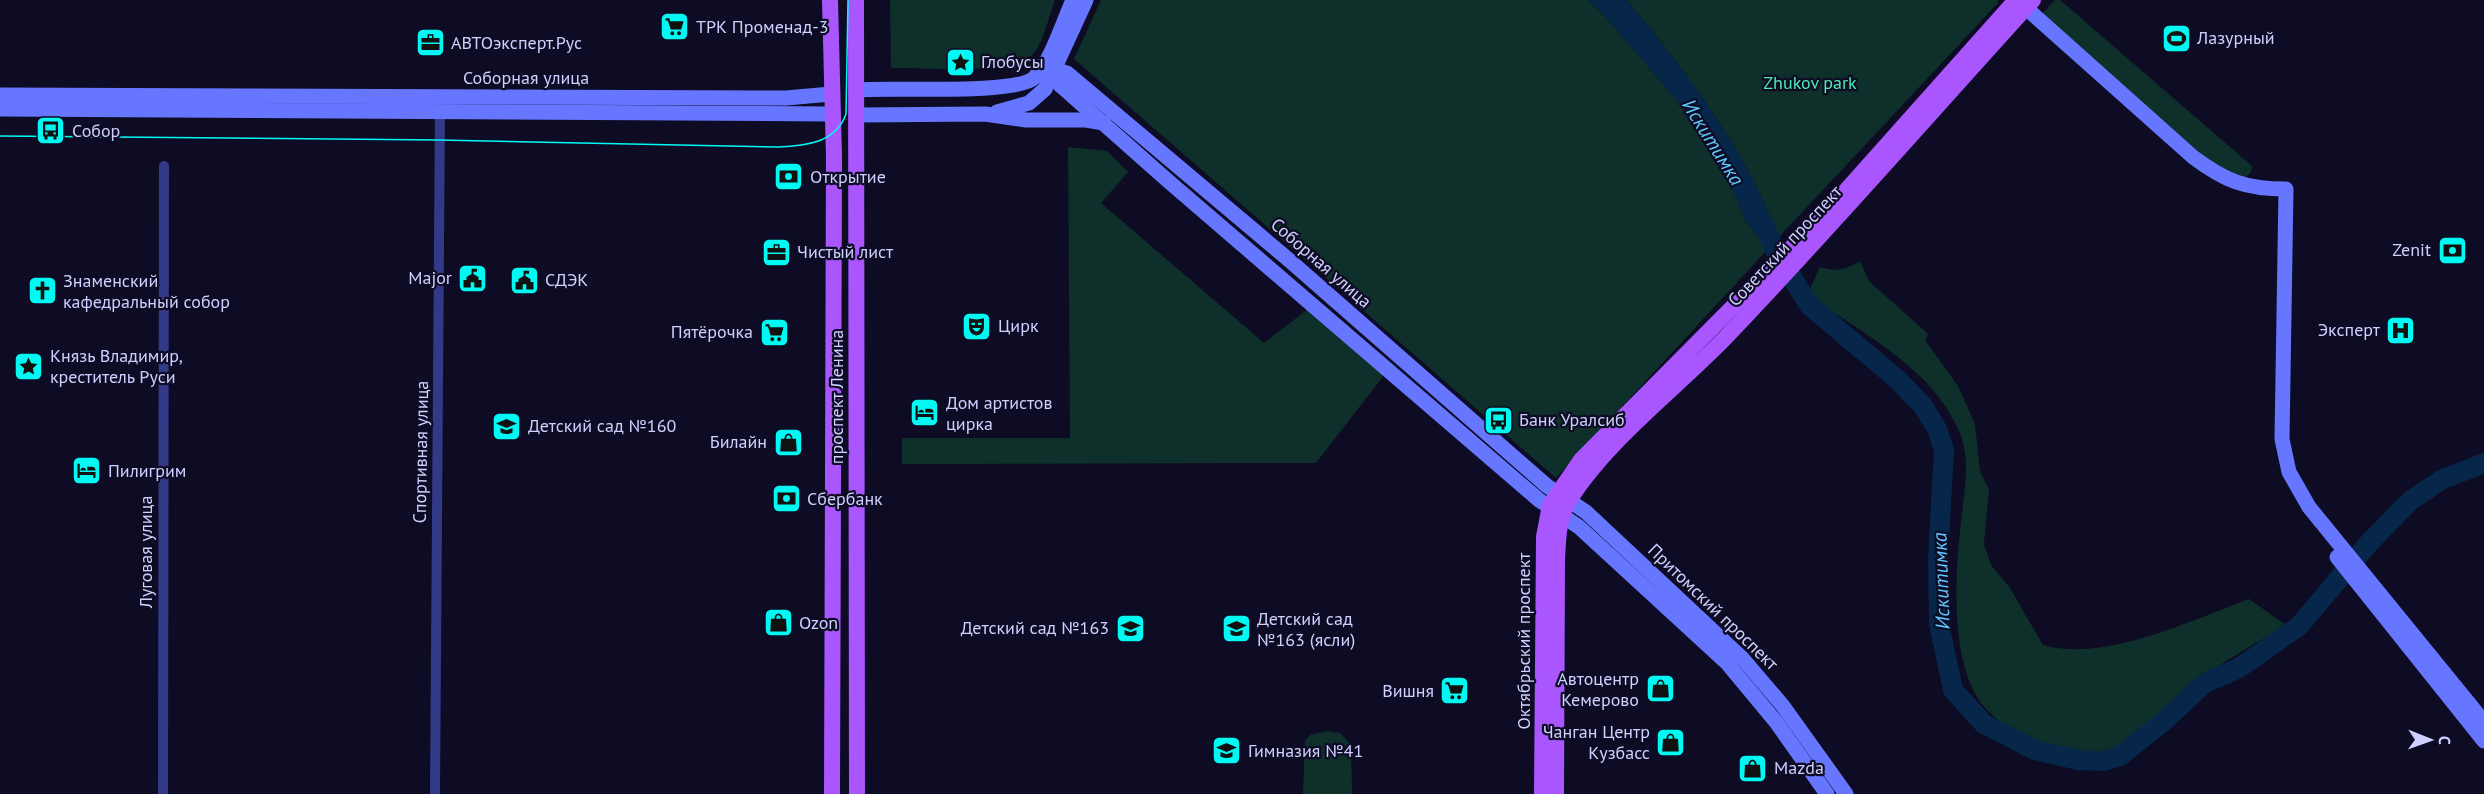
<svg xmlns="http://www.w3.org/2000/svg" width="2484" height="794" viewBox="0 0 2484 794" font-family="'PT Sans',sans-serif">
	<rect width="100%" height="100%" fill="#0d0c24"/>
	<g fill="#0e2f2a">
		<path d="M890,0H1055C1050,13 1043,42 1035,52C1014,77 923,67 891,68Z"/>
		<polygon points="1101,0 1588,0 1606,17 1676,99 1735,194 1745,220 1768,249 1556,478 1074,59"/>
		<path d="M1627,0H1998V3L1779,237C1744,148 1687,73 1627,0Z"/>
		<polygon points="2055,0 2060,0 2252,166 2251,172 2243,180 2224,175 2041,15"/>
		<polygon points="1068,147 1107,151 1128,172 1101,203 1264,343 1308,309 1385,374 1316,463 902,464 902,438 1070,438"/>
		<path d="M1860,261L1869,281L1928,334L1925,340L1958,386L1975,424L1980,471L1989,490L1984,544L1991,565L2010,588L2043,645C2103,663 2192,620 2249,599L2286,625C2241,652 2197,676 2160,713C2150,723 2140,747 2129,752C2101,764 2063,755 2037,742C2017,732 1992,720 1979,700C1950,656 1955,573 1961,522C1964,492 1971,462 1960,433C1933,368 1862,333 1807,295L1820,267C1836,272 1845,270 1860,261Z"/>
		<polygon points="1327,731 1340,733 1351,744 1352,794 1303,794 1305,741 1310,735"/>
	</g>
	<path fill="#062749" d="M1588,0H1627C1687,73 1744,148 1779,237L1768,249L1745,220L1735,194L1676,99L1606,17Z"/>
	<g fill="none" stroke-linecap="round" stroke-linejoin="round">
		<polyline stroke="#062749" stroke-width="20" points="1762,221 1775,250 1809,305 1898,380 1923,406 1937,429 1944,450 1938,558 1939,624 1953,690 1984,724 2035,750 2078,760 2104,761 2120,756 2164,721 2205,683 2239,668 2299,626 2369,543 2410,501 2441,480 2484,463"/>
		<g stroke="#323a88" stroke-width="10">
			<polyline points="163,794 164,166"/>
			<polyline points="435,794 440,107"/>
		</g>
		<g stroke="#6676ff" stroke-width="15">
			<path d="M2017,0L2193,157C2225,181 2245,189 2286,189L2282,439L2289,472L2309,507L2484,722"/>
			<polyline points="1043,65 1067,73 1289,260 1547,486 1586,512 1743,659 1783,706 1846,794"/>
			<polyline points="1043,65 1061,86 1167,180 1539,500 1579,527 1727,663 1776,722 1827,794"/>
			<path d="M856,90C889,87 1015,95 1034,78C1051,62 1063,22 1073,0"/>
			<polyline points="0,95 786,98 831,94"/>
			<polyline points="0,109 831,114"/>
			<polyline points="997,112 1029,103 1045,89 1086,0"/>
			<polyline points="856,115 985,114 1026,120 1086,120 1104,123"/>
			<polyline points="2337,557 2484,741"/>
		</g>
		<g stroke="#aa56ff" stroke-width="16">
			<polyline points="830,0 834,157 832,794"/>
			<polyline points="856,0 857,794"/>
			<polyline points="1542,794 1544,537 1550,505 1581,460 1825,214 2016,0"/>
			<path d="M1556,794L1557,561C1558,540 1558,517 1570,499C1608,439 1677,388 1727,336C1832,226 1931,112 2033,0"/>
		</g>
		<path stroke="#00faf3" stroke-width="1.5" d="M0,136L439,140L778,147C805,146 836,143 846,114L848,0"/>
	</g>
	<defs>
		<symbol id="supermarket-square" viewBox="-11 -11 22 22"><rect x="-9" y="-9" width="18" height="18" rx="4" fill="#00faf3" stroke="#0d0c24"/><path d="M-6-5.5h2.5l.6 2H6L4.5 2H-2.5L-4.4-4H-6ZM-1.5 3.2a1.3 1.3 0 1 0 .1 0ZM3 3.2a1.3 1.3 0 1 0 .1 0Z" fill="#111"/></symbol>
		<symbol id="stadium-square" viewBox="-11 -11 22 22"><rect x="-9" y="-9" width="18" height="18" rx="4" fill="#00faf3" stroke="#0d0c24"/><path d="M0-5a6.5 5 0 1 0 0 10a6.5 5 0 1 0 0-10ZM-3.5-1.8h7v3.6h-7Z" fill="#111"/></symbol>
		<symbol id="office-square" viewBox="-11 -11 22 22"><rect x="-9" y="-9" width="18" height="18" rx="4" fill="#00faf3" stroke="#0d0c24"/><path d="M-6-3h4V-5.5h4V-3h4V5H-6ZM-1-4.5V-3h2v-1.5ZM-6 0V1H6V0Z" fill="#111"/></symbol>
		<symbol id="sight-square" viewBox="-11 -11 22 22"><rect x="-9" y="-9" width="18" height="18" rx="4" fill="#00faf3" stroke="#0d0c24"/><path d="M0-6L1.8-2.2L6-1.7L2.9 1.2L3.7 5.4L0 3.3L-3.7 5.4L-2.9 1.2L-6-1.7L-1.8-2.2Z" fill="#111"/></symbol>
		<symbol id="bus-square" viewBox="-11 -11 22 22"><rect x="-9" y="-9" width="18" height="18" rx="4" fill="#00faf3" stroke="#0d0c24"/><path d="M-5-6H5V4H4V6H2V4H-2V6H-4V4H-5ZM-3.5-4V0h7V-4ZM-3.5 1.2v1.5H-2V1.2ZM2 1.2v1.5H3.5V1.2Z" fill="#111"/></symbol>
		<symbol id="bank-square" viewBox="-11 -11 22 22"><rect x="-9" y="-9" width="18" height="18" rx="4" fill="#00faf3" stroke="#0d0c24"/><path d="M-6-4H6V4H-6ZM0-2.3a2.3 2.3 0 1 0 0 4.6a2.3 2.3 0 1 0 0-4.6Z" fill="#111"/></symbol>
		<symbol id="civic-square" viewBox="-11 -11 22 22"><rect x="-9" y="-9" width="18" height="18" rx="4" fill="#00faf3" stroke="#0d0c24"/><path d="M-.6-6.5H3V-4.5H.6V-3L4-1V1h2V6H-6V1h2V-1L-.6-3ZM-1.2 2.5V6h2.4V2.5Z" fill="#111"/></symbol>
		<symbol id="church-square" viewBox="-11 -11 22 22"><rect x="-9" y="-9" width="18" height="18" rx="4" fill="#00faf3" stroke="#0d0c24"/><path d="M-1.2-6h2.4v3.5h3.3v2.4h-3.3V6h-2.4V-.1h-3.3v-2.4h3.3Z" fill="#111"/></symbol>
		<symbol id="theatre-square" viewBox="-11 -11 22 22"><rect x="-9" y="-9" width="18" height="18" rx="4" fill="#00faf3" stroke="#0d0c24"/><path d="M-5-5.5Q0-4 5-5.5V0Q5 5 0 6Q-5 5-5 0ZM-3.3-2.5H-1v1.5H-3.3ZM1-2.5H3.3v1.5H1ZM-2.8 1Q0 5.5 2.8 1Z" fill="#111"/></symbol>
		<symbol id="hospital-square" viewBox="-11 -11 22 22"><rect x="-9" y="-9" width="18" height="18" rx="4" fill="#00faf3" stroke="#0d0c24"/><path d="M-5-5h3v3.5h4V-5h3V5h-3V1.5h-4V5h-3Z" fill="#111"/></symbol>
		<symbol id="hotel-square" viewBox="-11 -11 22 22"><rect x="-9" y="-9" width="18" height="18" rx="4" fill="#00faf3" stroke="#0d0c24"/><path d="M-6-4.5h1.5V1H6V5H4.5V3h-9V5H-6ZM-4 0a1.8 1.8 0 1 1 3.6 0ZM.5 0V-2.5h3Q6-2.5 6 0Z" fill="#111"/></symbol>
		<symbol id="school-square" viewBox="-11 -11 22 22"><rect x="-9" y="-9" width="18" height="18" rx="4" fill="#00faf3" stroke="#0d0c24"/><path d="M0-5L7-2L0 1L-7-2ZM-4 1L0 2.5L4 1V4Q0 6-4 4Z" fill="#111"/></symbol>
		<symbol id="shop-square" viewBox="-11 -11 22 22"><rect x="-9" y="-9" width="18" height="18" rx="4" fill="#00faf3" stroke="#0d0c24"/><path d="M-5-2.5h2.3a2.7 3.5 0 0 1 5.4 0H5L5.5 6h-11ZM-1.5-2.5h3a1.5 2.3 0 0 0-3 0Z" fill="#111"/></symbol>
	</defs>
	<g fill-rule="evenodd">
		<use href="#supermarket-square" x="658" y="10" width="33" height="33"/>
		<use href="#stadium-square" x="2160" y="22" width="33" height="33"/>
		<use href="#office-square" x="414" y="26" width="33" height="33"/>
		<use href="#sight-square" x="944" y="46" width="33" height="33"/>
		<use href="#bus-square" x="34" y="114" width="33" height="33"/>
		<use href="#bank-square" x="772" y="160" width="33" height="33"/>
		<use href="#bank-square" x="2436" y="234" width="33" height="33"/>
		<use href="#office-square" x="760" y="236" width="33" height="33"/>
		<use href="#civic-square" x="456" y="262" width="33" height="33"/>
		<use href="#civic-square" x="508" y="264" width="33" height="33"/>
		<use href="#church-square" x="26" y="274" width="33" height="33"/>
		<use href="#theatre-square" x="960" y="310" width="33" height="33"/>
		<use href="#hospital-square" x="2384" y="314" width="33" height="33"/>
		<use href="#supermarket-square" x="758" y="316" width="33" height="33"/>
		<use href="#sight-square" x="12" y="350" width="33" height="33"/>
		<use href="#hotel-square" x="908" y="396" width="33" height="33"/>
		<use href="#bus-square" x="1482" y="404" width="33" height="33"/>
		<use href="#school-square" x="490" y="410" width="33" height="33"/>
		<use href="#shop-square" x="772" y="426" width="33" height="33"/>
		<use href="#hotel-square" x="70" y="454" width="33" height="33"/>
		<use href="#bank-square" x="770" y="482" width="33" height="33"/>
		<use href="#shop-square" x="762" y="606" width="33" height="33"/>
		<use href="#school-square" x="1114" y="612" width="33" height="33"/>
		<use href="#school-square" x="1220" y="612" width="33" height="33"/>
		<use href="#shop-square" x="1644" y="672" width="33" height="33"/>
		<use href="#supermarket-square" x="1438" y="674" width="33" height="33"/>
		<use href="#shop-square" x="1654" y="726" width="33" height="33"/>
		<use href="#school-square" x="1210" y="734" width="33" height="33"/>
		<use href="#shop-square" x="1736" y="752" width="33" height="33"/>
	</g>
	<g text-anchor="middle" stroke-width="4.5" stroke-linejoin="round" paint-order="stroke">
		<g font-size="18" fill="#cfd0ff" stroke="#0d0c24" text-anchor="start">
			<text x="696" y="33">ТРК Променад-3</text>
			<text x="2197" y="44">Лазурный</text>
			<text x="451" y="49">АВТОэксперт.Рус</text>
			<text x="981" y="68">Глобусы</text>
			<text x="72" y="137">Собор</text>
			<text x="810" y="183">Открытие</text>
			<text x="2431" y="256" text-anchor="end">Zenit</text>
			<text x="797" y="258">Чистый лист</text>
			<text x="452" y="284" text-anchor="end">Major</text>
			<text x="545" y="286">СДЭК</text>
			<text x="63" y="287">Знаменский<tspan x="63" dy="21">кафедральный собор</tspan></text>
			<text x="998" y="332">Цирк</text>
			<text x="2380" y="336" text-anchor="end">Эксперт</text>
			<text x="753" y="338" text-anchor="end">Пятёрочка</text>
			<text x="50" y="362">Князь Владимир,<tspan x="50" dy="21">креститель Руси</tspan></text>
			<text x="946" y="409">Дом артистов<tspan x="946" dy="21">цирка</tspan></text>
			<text x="1519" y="426">Банк Уралсиб</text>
			<text x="528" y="432">Детский сад №160</text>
			<text x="767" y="448" text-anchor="end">Билайн</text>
			<text x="108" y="477">Пилигрим</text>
			<text x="807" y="505">Сбербанк</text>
			<text x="1257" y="625">Детский сад<tspan x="1257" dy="21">№163 (ясли)</tspan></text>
			<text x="799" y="629">Ozon</text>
			<text x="1109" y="634" text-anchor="end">Детский сад №163</text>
			<text x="1639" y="685" text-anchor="end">Автоцентр<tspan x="1639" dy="21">Кемерово</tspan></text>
			<text x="1434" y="697" text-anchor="end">Вишня</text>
			<text x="1650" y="738" text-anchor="end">Чанган Центр<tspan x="1650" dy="21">Кузбасс</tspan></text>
			<text x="1248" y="757">Гимназия №41</text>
			<text x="1774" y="774">Mazda</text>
		</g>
		<g font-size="18" fill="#cfd0ff" stroke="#0d0c24">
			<text x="526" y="84">Соборная улица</text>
			<text transform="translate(1785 246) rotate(-47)" y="6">Советский проспект</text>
			<text transform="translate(1321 263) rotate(41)" y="6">Соборная улица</text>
			<text transform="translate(837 397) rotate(-90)" y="6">проспект Ленина</text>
			<text transform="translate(421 452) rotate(-89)" y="6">Спортивная улица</text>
			<text transform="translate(146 552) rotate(-90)" y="6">Луговая улица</text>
			<text transform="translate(1713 607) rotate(44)" y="6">Притомский проспект</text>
			<text transform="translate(1524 641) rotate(-90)" y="6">Октябрьский проспект</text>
		</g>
		<g font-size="18" fill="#4febb0" stroke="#0d0c24">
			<text x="1810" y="89">Zhukov park</text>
		</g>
		<g font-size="20" font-style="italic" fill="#5dc9ff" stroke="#0d0c24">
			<text transform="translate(1713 142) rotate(58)" y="7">Искитимка</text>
			<text transform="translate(1941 581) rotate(-92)" y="7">Искитимка</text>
		</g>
	</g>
	<g transform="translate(2430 740) rotate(91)" stroke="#0d0c24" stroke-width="4.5" paint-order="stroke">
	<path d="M0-4.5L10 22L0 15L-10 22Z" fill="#cfd0ff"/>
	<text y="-9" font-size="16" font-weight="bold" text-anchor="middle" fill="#cfd0ff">С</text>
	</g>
</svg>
